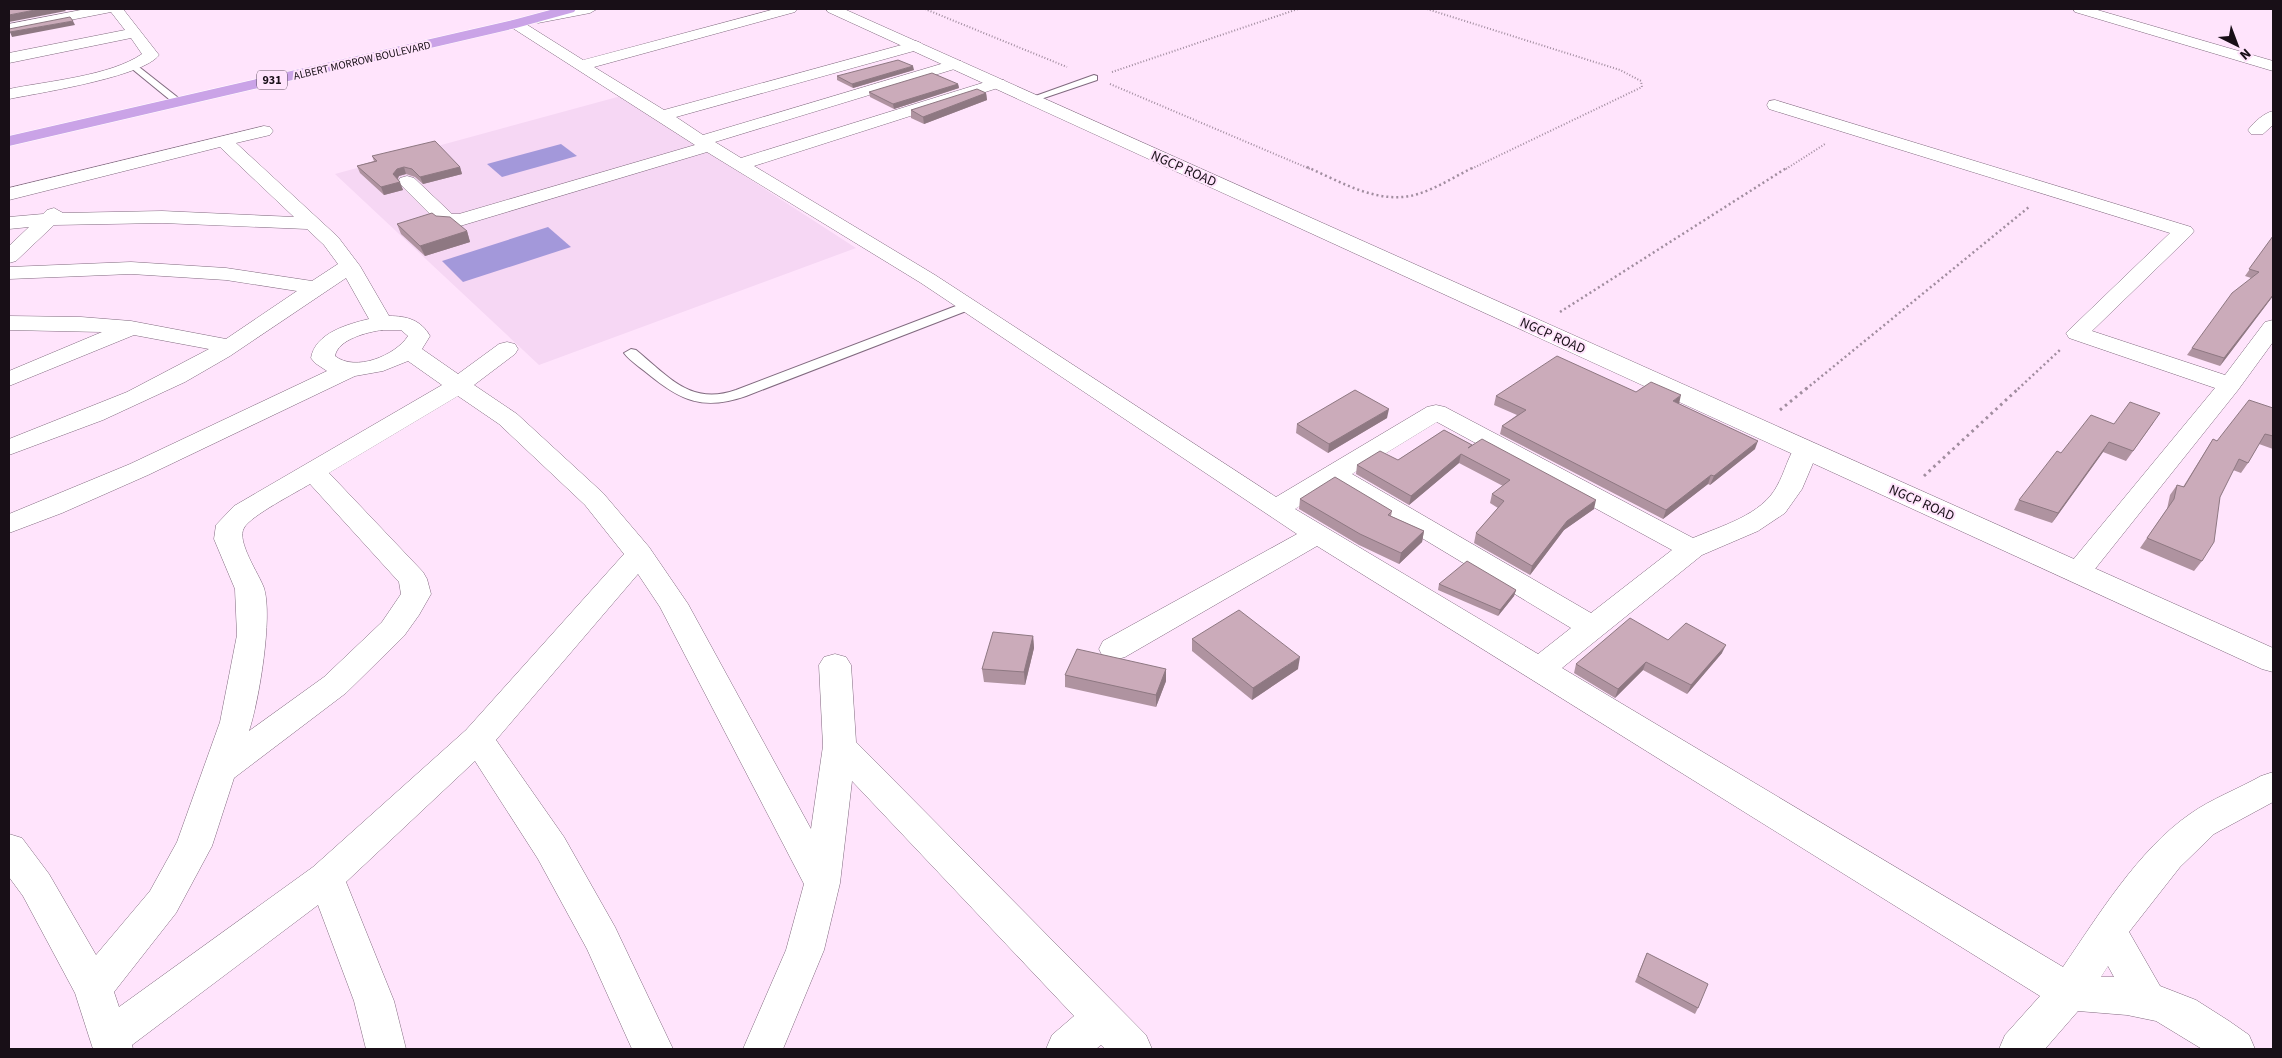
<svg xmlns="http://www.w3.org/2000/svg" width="2282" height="1058" viewBox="0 0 2282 1058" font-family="'Source Sans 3',sans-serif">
	<rect width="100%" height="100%" fill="#ffe4fc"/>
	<polygon fill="#f6d7f4" points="621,96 856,248 539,365 335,174"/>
	<g fill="#a398da">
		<polygon points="561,144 577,156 502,177 487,164"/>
		<polygon points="548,227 571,247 463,282 442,261"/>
	</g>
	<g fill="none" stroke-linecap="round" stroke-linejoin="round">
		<defs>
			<g id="lane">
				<polygon points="134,63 181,100 181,104 175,104 131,68 131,64"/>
				<polygon points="1094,75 1097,76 1097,80 1035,101 1029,101 1027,99"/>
				<path d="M969,301L975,305L974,308L746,396C703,411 681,401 647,373C640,367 630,361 624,353L631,349L636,350C669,377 691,406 736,390Z"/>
			</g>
			<g id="street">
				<path d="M86,9H123L159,55C143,77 38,93 9,99V89C48,81 110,76 142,54L131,38L9,63V53L125,30L111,12L9,32V24Z"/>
				<path d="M775,9H797L795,12L594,67L664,110L916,41L921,43L924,46L921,49L676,117L703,135L951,61H961L964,64L961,67L715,142L741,158L992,80H1004L1006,83L1004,86L754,166L935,275L1276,497L1427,407L1436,405L1445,407L1693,538C1721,526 1762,515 1777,486C1785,472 1788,456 1797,444L1806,441L1815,444L1819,449L1802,489L1785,513L1758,531L1702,555L1562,668L2063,967C2098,916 2138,850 2190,814C2211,799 2238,789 2261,776L2273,772V802L2214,834L2180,867L2129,932L2160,986L2196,1000L2229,1021L2249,1035L2255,1049H2202L2156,1021L2127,1015L2078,1011L2045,1049H1999L2005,1035L2040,996L1317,546L1125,657L1114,660L1103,657L1099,649L1103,641L1297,534L921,283L707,152L460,226L440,224L398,182L400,178L407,176L414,178L452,214H459L695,145L511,27L509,24L511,21H521L583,60ZM1437,422L1672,550L1591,613L1352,474ZM1334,485L1571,628L1538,654L1295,509ZM2108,966L2114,977H2101Z"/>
				<polygon points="2073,9 2094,9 2273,61 2273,71 2075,12"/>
				<polygon points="1775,100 2191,227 2194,231 2191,235 2092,331 2225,375 2265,322 2273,320 2273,342 2238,390 2087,579 2077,582 2067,579 2063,572 2215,388 2069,338 2066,333 2170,233 1769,109 1767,105 1769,101"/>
				<path d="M2273,111V125L2263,134H2251L2248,130C2254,122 2264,113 2273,111Z"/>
				<path d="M264,126L270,127L273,131L270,135L236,143L338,237L360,266L389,316C407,316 421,320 430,336L422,349L458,374L499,344L507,342L515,344L518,349L515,354L474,385L517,414L603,493L649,547L688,604L811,829L823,746L819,665L824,657L835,654L846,657L851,665L856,742L1146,1035L1152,1049H1105L1101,1045L1096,1049H1046L1052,1035L1074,1016L852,781L840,883L824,950L783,1049H743L786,950L804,884L660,607L638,574L496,740L564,837L615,927L673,1049H632L587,949L538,859L475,761L346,882L394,1001L406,1049H366L354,1001L318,905L132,1045L133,1049H93L75,993L23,896L9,877V834L22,838L49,874L96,955L150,891L177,842L220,722L237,635L235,589L214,539L216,525L234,506L442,385L408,361L383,371L355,376L148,475L62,513L9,533V514L130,464L327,371L315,363L311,358C315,333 348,324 369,319L346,278L230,356L185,382L103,420L9,455V439L127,392L209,349L134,335L9,386V371L102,332L9,330V316L81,317L131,321L226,339L297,291L226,280L131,274L9,279V267L131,262L226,268L312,281L338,264L324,245L307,229L162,223L54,225L16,261L9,263V246L29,227L9,229V217L43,214L47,210L54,208L63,213L162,211L294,217L220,147L9,200V188ZM382,330H401L408,336C395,356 355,372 335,356C338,339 368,332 382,330ZM458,396L499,424L585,505L624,554L466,730L313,867L119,1007L114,992L176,913L212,846L234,778L346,693L404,636L419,615L431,594L427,579L423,572L329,473ZM310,484L399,582L401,594L382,622L324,677L249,731C259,701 273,616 264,588C259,574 236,541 244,528C250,516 297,492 310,484Z"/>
			</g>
			<g id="secondary">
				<polygon points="569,9 597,9 590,13 538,23 531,19 533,16"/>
				<polygon points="826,9 844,9 2273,648 2273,672 2262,669 828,12"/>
			</g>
			<polygon id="highway" points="554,9 576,9 574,12 516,28 9,146 9,136 513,20"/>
		</defs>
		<use href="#lane" stroke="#816a7f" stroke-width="2"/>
		<use href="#street" stroke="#816a7f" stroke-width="1"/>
		<use href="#secondary" stroke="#816a7f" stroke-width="1"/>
		<use href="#highway" stroke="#fff" stroke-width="1"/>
		<g stroke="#a18d9f" stroke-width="2" stroke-dasharray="1 2" stroke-linecap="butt">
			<polyline points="925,9 1067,67"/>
			<polyline points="1427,9 1620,70 1641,81 1642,87 1471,169"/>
			<polyline points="1112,72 1298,9"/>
			<polyline points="1110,84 1310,169"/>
			<polyline points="1786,169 1825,144"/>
		</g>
		<g stroke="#a18d9f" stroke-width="2.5" stroke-dasharray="2 3" stroke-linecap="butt">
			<path d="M1307,167C1341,182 1380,206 1418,194C1437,188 1456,176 1474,167"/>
			<polyline points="1560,312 1788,167"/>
			<polyline points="1806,389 2029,207"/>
			<polyline points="2018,389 2061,349"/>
		</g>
		<g stroke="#a18d9f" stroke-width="3" stroke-dasharray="2.5 4" stroke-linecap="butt">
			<polyline points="1780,410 1807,388"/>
			<polyline points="1924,476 2019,388"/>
		</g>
		<use href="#lane" fill="#fff" fill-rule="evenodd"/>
		<use href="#street" fill="#fff" fill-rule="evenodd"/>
		<use href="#secondary" fill="#fff" fill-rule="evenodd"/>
		<use href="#highway" fill="#caa3e7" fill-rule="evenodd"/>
	</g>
	<g fill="#af93a0">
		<polygon points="914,70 853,88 837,80 837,76"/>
		<polygon points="958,84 959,88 894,109 870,97 869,92"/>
		<polygon points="986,93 987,100 924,124 911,118 911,110"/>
		<polygon points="372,156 460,167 462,174 423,184 415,177 406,174 399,176 398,179 403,190 384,195 360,173 357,166 374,161"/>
		<polygon points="436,216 467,231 470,242 425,256 401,234 397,224"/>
		<polygon points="2273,236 2273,296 2220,366 2187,355 2192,348 2251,278 2245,276"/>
		<polygon points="1636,392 1678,404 1755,449 1710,485 1708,484 1663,519 1500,434 1502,426 1517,415 1494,405 1496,396"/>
		<polygon points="2273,408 2273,449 2259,444 2248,463 2241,473 2233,470 2220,497 2202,561 2194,571 2140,548 2167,509 2170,495 2177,485 2183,487 2213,439 2217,441"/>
		<polygon points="1387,418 1328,453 1296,433 1297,424"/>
		<polygon points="2154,422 2126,461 2103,452 2052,523 2014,510 2019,500 2061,453 2114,424"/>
		<polygon points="1444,430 1594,509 1564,530 1530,575 1474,543 1476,533 1498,508 1490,503 1492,494 1503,486 1459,463 1409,505 1356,474 1357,465 1398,460"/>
		<polygon points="1300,499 1392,511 1391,516 1424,531 1422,542 1399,564 1359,545 1299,509"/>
		<polygon points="1439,584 1516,590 1514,596 1498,616 1438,590"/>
		<polygon points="1033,636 1034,648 1025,685 984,682 982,669"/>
		<polygon points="1192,639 1298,669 1252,700 1192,651"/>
		<polygon points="1668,640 1722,653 1687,694 1643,670 1615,698 1574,673 1576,664"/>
		<polygon points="1166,669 1166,681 1156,707 1065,687 1065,675"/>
		<polygon points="1647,953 1698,1008 1695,1014 1635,982"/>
	</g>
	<g fill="#8e7882">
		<polygon points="40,9 64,9 66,11 9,22 9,15"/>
		<polygon points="73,21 75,25 12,37 10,32"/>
		<polygon points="913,66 914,70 853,88 852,84"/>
		<polygon points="958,84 959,88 894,109 893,104"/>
		<polygon points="986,93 987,100 924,124 923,117"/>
		<polygon points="404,167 406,174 399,176 396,181 393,174 397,169"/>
		<polygon points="460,167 462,174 423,184 420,177"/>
		<polygon points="400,182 403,190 384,195 381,187"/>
		<polygon points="467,231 470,242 425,256 420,246"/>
		<polygon points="2273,295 2273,296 2220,366 2224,358"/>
		<polygon points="1681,395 1679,404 1673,401"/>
		<polygon points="1389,409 1387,418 1328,453 1329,444"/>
		<polygon points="1758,441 1755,449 1710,485 1714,476"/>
		<polygon points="2109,442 2103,452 2052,523 2058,513"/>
		<polygon points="1461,454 1459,463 1409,505 1411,496"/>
		<polygon points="1711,475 1708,484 1663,519 1666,510"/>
		<polygon points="1596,500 1594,509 1564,530 1530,575 1532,566 1567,521"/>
		<polygon points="1424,531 1422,542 1399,564 1401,553"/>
		<polygon points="1516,590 1514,596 1498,616 1500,610"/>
		<polygon points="1033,636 1034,648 1025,685 1024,672"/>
		<polygon points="1726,645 1722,653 1687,694 1691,685"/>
		<polygon points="1300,657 1298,669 1252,700 1253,688"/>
		<polygon points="1646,662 1643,670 1615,698 1618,689"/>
		<polygon points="1166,669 1166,681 1156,707 1156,695"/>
	</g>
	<g fill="#cbabba" stroke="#8e7882">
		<polygon points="9,9 40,9 9,15"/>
		<polygon points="70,17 73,21 10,32 9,30 9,29"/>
		<polygon points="898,60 913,66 852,84 837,76"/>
		<polygon points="932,73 958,84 893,104 869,92"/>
		<polygon points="977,89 986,93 923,117 911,110"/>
		<polygon points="435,141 460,167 420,177 412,169 404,167 397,169 393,174 400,182 381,187 357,166 377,161 372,156"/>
		<polygon points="432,213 436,216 450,217 467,231 420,246 397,224"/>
		<polygon points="2273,236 2273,295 2224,358 2192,348 2232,293 2259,272 2249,269"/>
		<polygon points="1557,356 1636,392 1651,382 1681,395 1673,401 1758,441 1714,476 1711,475 1666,510 1502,426 1526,410 1496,396"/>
		<polygon points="1355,390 1389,409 1329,444 1297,424"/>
		<polygon points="2249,400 2273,408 2273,436 2265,434 2248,463 2239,459 2220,497 2214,542 2202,561 2147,538 2174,499 2177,485 2184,487 2213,439 2217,441"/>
		<polygon points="2130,402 2160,413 2133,451 2109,442 2058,513 2019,500 2057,451 2061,453 2091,415 2114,424"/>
		<polygon points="1444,430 1472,445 1468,448 1482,439 1596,500 1567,521 1532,566 1476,533 1504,501 1492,494 1510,480 1461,454 1411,496 1357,465 1380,451 1398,460"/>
		<polygon points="1335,477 1392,511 1388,515 1424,531 1401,553 1360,534 1300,499"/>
		<polygon points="1467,561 1516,590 1500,610 1439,584"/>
		<polygon points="1239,610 1300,657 1253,688 1192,639"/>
		<polygon points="1630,618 1668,640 1686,623 1726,645 1691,685 1646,662 1618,689 1576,664"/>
		<polygon points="993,632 1033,636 1024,672 982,669"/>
		<polygon points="1077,649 1166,669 1156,695 1065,675"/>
		<polygon points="1647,953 1708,984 1698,1008 1638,976"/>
	</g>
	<g text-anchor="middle" stroke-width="4" stroke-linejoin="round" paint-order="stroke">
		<g font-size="11" fill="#180f17" stroke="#ffe4fc">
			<text transform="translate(362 60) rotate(-13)" y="4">ALBERT MORROW BOULEVARD</text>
		</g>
		<rect fill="#ffe4fc" stroke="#5d4f5c" stroke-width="1" x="257" y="70.5" width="30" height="19" rx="4"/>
		<g font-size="12" font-weight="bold" fill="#180f17">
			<text x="272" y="84">931</text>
		</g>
		<g font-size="14" fill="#180f17" stroke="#ffe4fc">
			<text transform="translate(1184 168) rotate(24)" y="5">NGCP ROAD</text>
			<text transform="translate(1553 335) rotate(24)" y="5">NGCP ROAD</text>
			<text transform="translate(1922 502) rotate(24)" y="5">NGCP ROAD</text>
		</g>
	</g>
	<rect width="2282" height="1058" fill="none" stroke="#180f17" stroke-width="20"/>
	<g transform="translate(2237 45) rotate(138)" stroke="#ffe4fc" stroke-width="4" paint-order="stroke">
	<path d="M0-4L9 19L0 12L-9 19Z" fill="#180f17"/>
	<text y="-8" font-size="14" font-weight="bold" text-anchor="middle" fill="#180f17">N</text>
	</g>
</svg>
